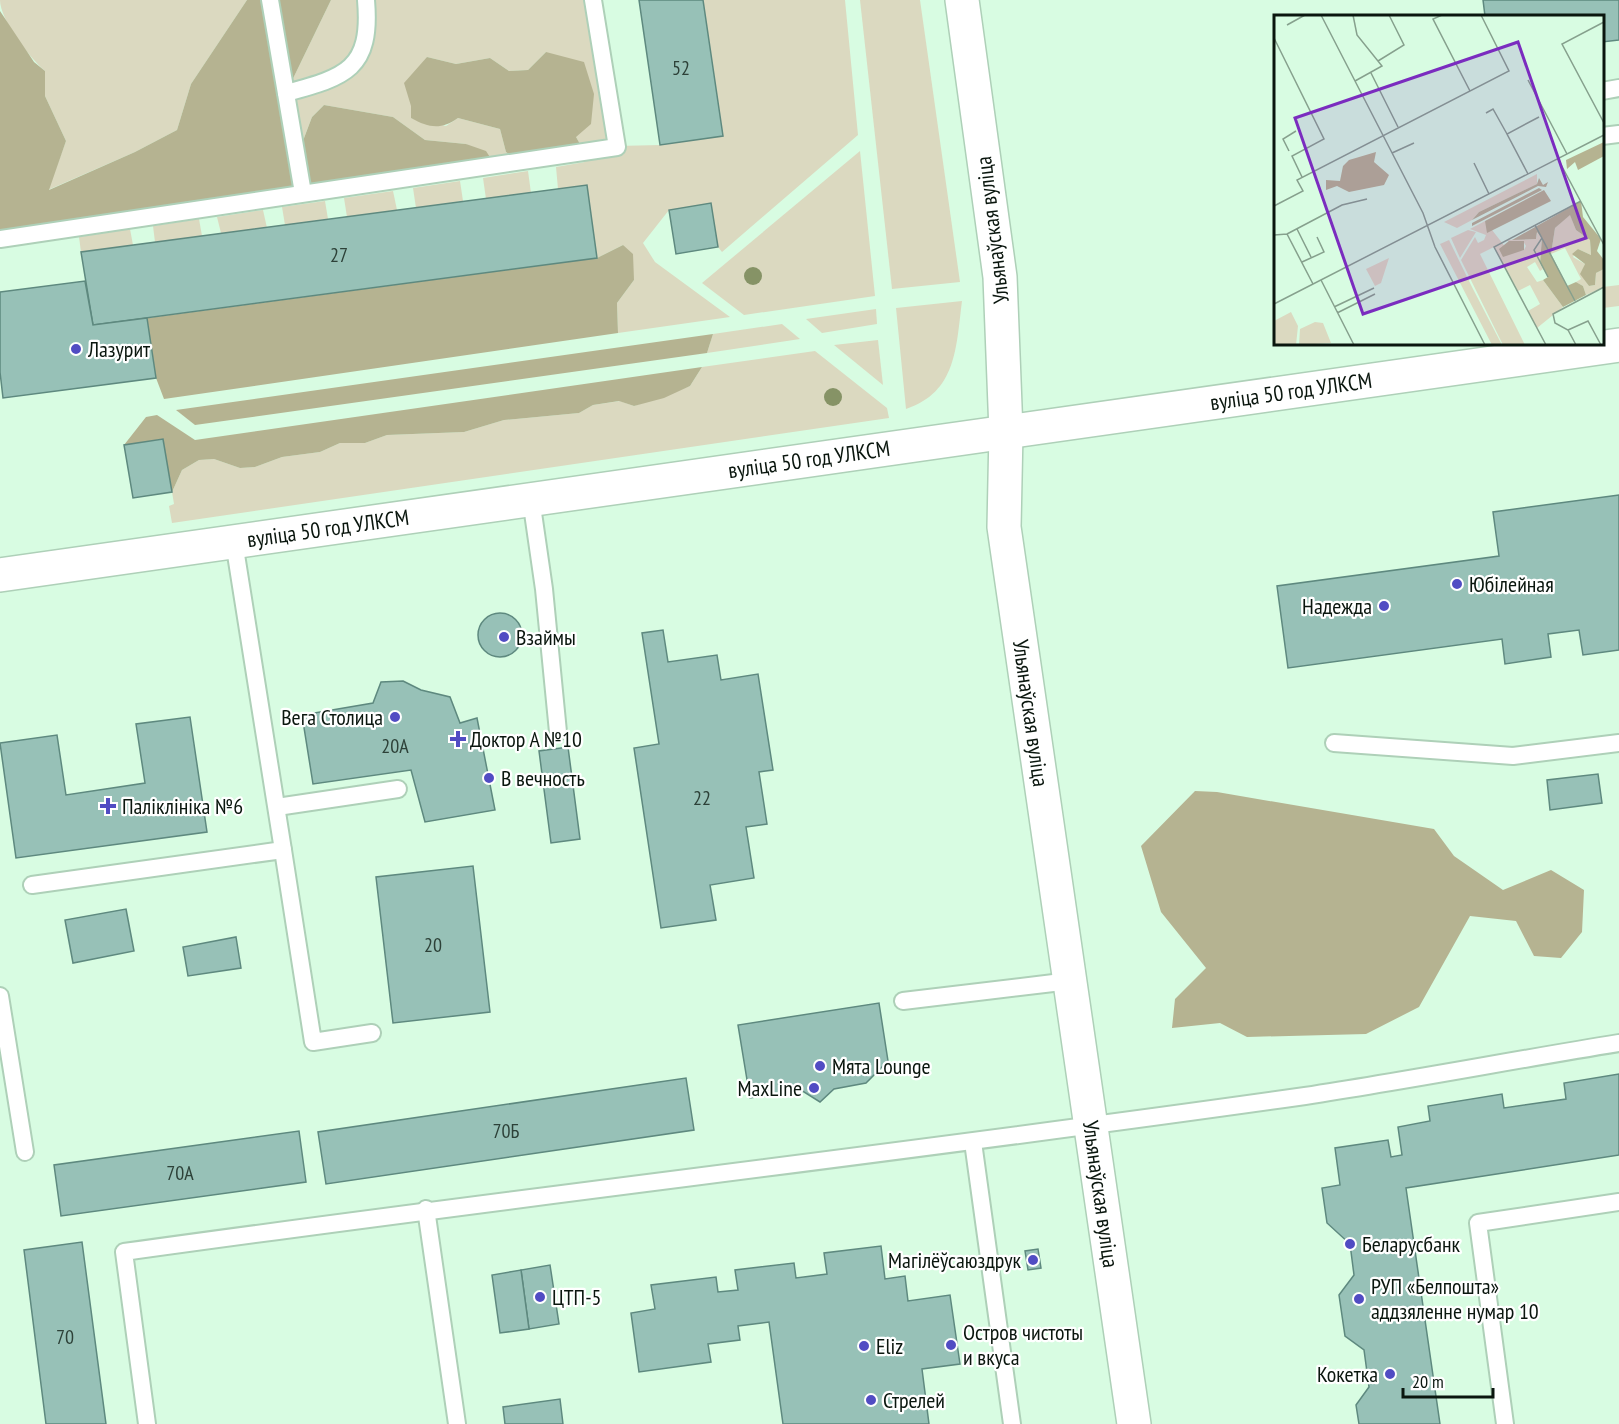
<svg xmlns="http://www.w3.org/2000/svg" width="1619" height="1424" viewBox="0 0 1619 1424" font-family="'PT Sans Narrow',sans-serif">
	<rect width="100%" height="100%" fill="#d8fce2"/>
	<g fill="#dbd9c0">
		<path d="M0,0H247L191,84L177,130L135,152L48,190L66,141L45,96V71C30,58 0,20 0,0Z"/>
		<polygon points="331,0 593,0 617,146 660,145 723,135 703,0 845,0 858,135 722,252 718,247 711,204 669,210 643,243 655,262 730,317 618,333 617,303 634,280 623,245 597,258 587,186 558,189 556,167 585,162 584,151 576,137 546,52 528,70 509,71 490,58 456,64 427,57 411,106 411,118 446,126 458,118 500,129 506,152 519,161 495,165 466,144 425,140 393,117 324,105 312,117 297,156 286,93"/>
		<polygon points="860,0 920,0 960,282 892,289"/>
		<polygon points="860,151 875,296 744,315 702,283"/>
		<polygon points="528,171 531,193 486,199 483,178"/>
		<polygon points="460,181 463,201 416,208 413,188"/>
		<polygon points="393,191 397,210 347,217 344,198"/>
		<polygon points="325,201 328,219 285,225 282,207"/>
		<polygon points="263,210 267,228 221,233 217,217"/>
		<polygon points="199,219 202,236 155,242 153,226"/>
		<polygon points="130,229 133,245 81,252 79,237"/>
		<polygon points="1619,285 1619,306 1603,308 1603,287"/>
		<path d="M962,301C956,347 957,392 906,409L896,308Z"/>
		<polygon points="876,309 877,324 822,333 806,319"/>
		<polygon points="782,324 800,339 707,353 713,334"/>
		<polygon points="878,340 883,385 834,345"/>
		<polygon points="815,351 887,408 889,418 172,523 169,506 174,504 172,492 182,470 199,460 214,459 240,468 255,467 282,457 320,452 340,443 365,443 387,435 464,432 504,420 579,413 593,405 620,401 634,406 690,386 702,367"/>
	</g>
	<g fill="#b5b391">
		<polygon points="247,0 331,0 286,93 298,154 312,117 324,105 393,117 425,140 466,144 486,151 495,165 0,239 0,11 34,62 45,71 45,96 66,141 49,190 135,152 177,130 191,84"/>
		<path d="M546,52L584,62L594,94L591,124L576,137L584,151L519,161L506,152L500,129L458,118C441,130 429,128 411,118V106L404,83L427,57L456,64L490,58L509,71L528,70Z"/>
		<polygon points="623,245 633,254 634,280 617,303 618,333 164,399 156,378 147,318 597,258"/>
		<polygon points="713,334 707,353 195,425 176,410"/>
		<polygon points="702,367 690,386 664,398 634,406 619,401 593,405 579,413 504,420 464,432 387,435 365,443 340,443 320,452 282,457 255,467 240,468 214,459 199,460 182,470 172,492 163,439 124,445 146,417 157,415 195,440"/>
		<polygon points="1195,791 1217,792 1434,829 1454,856 1503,890 1551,870 1584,890 1582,932 1561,958 1534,956 1516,921 1470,916 1419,1007 1366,1034 1247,1037 1220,1023 1172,1028 1175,999 1206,968 1161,912 1141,846"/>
	</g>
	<g fill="#97c1b7" stroke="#5e897f" stroke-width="1.5">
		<polygon points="639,0 703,0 723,136 660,145"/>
		<polygon points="1483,0 1619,0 1619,40 1602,42 1602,16 1485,16"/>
		<polygon points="587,185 597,258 93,325 81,252"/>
		<polygon points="711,203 718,247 676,254 669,210"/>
		<polygon points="85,281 93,325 147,318 156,378 3,398 0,372 0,292"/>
		<polygon points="163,439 172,492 133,498 124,445"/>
		<polygon points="1619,495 1619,650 1583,655 1579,630 1548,634 1551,657 1505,664 1502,639 1288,668 1277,586 1499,556 1493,512"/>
		<circle cx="500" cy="635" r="22"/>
		<polygon points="663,630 668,662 717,655 721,680 758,674 773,770 759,772 767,824 746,827 754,878 710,885 716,920 661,928 634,748 659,744 642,633"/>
		<polygon points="403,681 421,690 450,697 460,723 477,718 495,810 425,822 411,770 313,784 302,715 373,703 381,682"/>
		<polygon points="190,717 207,832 16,858 0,743 57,735 66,795 145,783 136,724"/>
		<polygon points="568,747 580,839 551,843 539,751"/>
		<polygon points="1598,774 1602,803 1550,810 1547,780"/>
		<polygon points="473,866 490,1012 393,1023 376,877"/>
		<polygon points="126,909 134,951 73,963 65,920"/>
		<polygon points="236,937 241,968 188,976 183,947"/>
		<polygon points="879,1003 888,1061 866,1083 834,1089 820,1102 801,1090 750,1098 738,1025"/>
		<polygon points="1619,1074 1619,1155 1406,1188 1440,1424 1359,1424 1356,1405 1369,1387 1364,1350 1345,1336 1339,1295 1354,1275 1350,1244 1327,1223 1322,1188 1340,1185 1335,1148 1388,1140 1391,1157 1402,1155 1398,1127 1430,1121 1428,1106 1502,1094 1504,1108 1566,1099 1564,1083"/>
		<polygon points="686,1078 694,1130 326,1184 318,1132"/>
		<polygon points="299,1131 306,1182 61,1216 54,1165"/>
		<polygon points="82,1242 106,1424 46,1424 24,1250"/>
		<polygon points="881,1246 885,1279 905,1276 908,1301 950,1295 960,1364 922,1369 929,1424 783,1424 769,1322 738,1326 740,1340 708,1344 711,1362 639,1372 631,1313 655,1309 651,1285 716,1277 718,1292 738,1290 735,1270 794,1263 796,1278 827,1274 824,1253"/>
		<polygon points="1038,1249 1041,1268 1028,1270 1025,1251"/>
		<polygon points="550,1265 559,1324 529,1329 521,1270"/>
		<polygon points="521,1270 529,1329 500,1333 492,1275"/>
		<polygon points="560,1399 563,1424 505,1424 503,1407"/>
	</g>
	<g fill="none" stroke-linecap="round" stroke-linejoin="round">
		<defs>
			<g id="lane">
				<polyline points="270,0 303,193"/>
				<polyline points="1602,91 1619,88"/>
				<path d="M286,93C345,77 372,70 366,0"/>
				<polyline points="1602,136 1619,134"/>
				<polyline points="0,239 617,147 593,0"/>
				<polyline points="531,499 544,589 558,732"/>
				<polyline points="1334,743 1513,756 1619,743"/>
				<polyline points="277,807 398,789"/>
				<polyline points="283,850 313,1042 372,1033"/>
				<polyline points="32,885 283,850 234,542"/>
				<polyline points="0,996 25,1152"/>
				<polyline points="903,1001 1070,981"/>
				<polyline points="973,1142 1012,1424"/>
				<polyline points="426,1209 457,1424"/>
				<path d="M147,1424L124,1252C517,1197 912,1152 1305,1096C1410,1080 1514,1060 1619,1043"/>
				<polyline points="1505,1424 1478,1223 1619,1202"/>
			</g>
			<g id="secondary">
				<polyline points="962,0 1000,277 1006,432 1004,527 1134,1424"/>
				<polyline points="0,575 1619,345"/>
			</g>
		</defs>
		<use href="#lane" stroke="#aed0b8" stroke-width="20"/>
		<use href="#secondary" stroke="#aed0b8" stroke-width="36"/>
		<use href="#lane" stroke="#fff" stroke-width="16"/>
		<use href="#secondary" stroke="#fff" stroke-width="33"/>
	</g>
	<g fill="#869366">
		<circle cx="753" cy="276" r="9"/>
		<circle cx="833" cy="397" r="9"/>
	</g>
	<g fill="#514cc3" stroke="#fff" stroke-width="2">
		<circle cx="76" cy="349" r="6"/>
		<circle cx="1457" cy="584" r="6"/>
		<circle cx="1384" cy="606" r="6"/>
		<circle cx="504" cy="637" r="6"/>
		<circle cx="395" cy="717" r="6"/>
		<path d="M455 730h6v6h6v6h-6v6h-6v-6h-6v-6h6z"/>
		<circle cx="489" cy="778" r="6"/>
		<path d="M105 797h6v6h6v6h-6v6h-6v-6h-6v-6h6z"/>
		<circle cx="820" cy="1066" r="6"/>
		<circle cx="814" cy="1088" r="6"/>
		<circle cx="1350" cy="1244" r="6"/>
		<circle cx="1033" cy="1260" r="6"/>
		<circle cx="540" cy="1297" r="6"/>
		<circle cx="1359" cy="1299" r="6"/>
		<circle cx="951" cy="1345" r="6"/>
		<circle cx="864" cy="1346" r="6"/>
		<circle cx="1390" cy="1374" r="6"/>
		<circle cx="871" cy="1400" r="6"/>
	</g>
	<g text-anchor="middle" stroke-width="4.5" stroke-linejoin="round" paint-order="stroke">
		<g font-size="20" fill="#2d4138">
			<text x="681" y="75">52</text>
			<text x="339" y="262">27</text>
			<text x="395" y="753">20А</text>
			<text x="702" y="805">22</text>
			<text x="433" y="952">20</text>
			<text x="506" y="1138">70Б</text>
			<text x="180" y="1180">70А</text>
			<text x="65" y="1344">70</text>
		</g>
		<g font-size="22" fill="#0a160e" stroke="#fff">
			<text transform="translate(992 230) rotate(-97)" y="8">Ульянаўская вуліца</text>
			<text transform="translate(1291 391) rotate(-8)" y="8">вуліца 50 год УЛКСМ</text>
			<text transform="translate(809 459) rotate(-8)" y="8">вуліца 50 год УЛКСМ</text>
			<text transform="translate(328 528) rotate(-8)" y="8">вуліца 50 год УЛКСМ</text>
			<text transform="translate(1031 713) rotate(82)" y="8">Ульянаўская вуліца</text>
			<text transform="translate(1101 1194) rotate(82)" y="8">Ульянаўская вуліца</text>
		</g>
		<g font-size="22" fill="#0a160e" stroke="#fff" text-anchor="start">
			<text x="88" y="357">Лазурит</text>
			<text x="1469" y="592">Юбілейная</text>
			<text x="1372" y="614" text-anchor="end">Надежда</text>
			<text x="516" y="645">Взаймы</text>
			<text x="383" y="725" text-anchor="end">Вега Столица</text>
			<text x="470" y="747">Доктор А №10</text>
			<text x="501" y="786">В вечность</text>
			<text x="122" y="814">Паліклініка №6</text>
			<text x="832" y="1074">Мята Lounge</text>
			<text x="802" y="1096" text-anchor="end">MaxLine</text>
			<text x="1362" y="1252">Беларусбанк</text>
			<text x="1021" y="1268" text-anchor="end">Магілёўсаюздрук</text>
			<text x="1371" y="1294">РУП «Белпошта»<tspan x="1371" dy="25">аддзяленне нумар 10</tspan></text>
			<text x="552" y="1305">ЦТП-5</text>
			<text x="963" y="1340">Остров чистоты<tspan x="963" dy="25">и вкуса</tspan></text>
			<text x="876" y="1354">Eliz</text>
			<text x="1378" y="1382" text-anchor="end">Кокетка</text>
			<text x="883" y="1408">Стрелей</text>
		</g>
	</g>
	<g transform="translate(1274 15)">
		<rect width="330" height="330" fill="#d8fce2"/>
		<path d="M263,159V169L205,197L198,205L183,213L170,207ZM296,199L302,215L316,225L317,240L304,234L299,242L311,249L307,259L315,271L321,270L322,258L330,254V272L312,280L309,271L302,267L307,264L291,233L277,239L281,213ZM211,206L236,238L250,235L252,231L249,226L237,229L233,225L262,224L264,215L268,223L266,248L269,254L266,256L261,247L253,252L263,267L269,265L289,292L263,313L254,296L266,289L256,270L244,276L220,232L206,239L251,330H229L187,245L201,222L204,228L210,225L212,220L196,214ZM194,215L202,217L186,243L177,223ZM175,225L198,272L228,330H218L166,229ZM115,243L107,268L101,271L92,254ZM17,297L24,311L22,330H0V306ZM41,307L49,308L57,328L25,330L26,314Z" fill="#dbd9c0"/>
		<path d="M330,127V141L304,155L301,147L293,154L292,145ZM102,137L100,147L115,160L110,170L75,177L63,171L52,175V165L66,166L69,151L75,145ZM265,163L269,170L274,167L272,172L264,171L198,205L205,197L263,169ZM265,173L268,175L198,211V208ZM270,175L277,186L213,218L211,206ZM307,186L309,202L327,224L323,236L330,245V254L322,258L321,270L315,271L306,259L311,249L298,239L304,234L317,240L316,225L302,215L296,200L281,213L277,239L293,271L302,267L309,271L312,280L289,292L269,265L274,262L266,248L268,223L263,217L262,224L238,225ZM235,226H250V235L229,242L225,234Z" fill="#b5b391"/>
		<path fill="none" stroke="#86a08d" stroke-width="1.5" d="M47,0L149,198L161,232L211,330M79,0L83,20L108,51L81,66M168,0L159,4L196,76M330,7L288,29L330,108M13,10L31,0M0,23L50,124L18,141L28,162M104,46L130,30L115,0M97,58L124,112M254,65L293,139M212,98L219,94L233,119M15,136L9,124L22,116M118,138L140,128M284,144L330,230M200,148L215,179M254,159L233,119L265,102M0,191L29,176L23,165L235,56L207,0M261,210L301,286M23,214L37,242M13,219L68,190L93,184M0,220L13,219L39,269M268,223L260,235L274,262M28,247L50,237L43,222M47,265L80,330M0,289L330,120M60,292L100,273M63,298L101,279M294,315L314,306L327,330M272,330L220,232L307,186M302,330L294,315L281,308L279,299L330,272"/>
		<path fill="#7b2cbf" fill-opacity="0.15" stroke="#7b2cbf" stroke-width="3" d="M244,27L312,223L89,299L21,103Z"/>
		<rect width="330" height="330" fill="none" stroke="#0a160e" stroke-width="3"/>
	</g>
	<path d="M1403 1388v9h90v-9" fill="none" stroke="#0a160e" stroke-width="3"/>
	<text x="1412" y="1388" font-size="18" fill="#0a160e" stroke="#ffffff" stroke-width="4.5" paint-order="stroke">20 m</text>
</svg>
